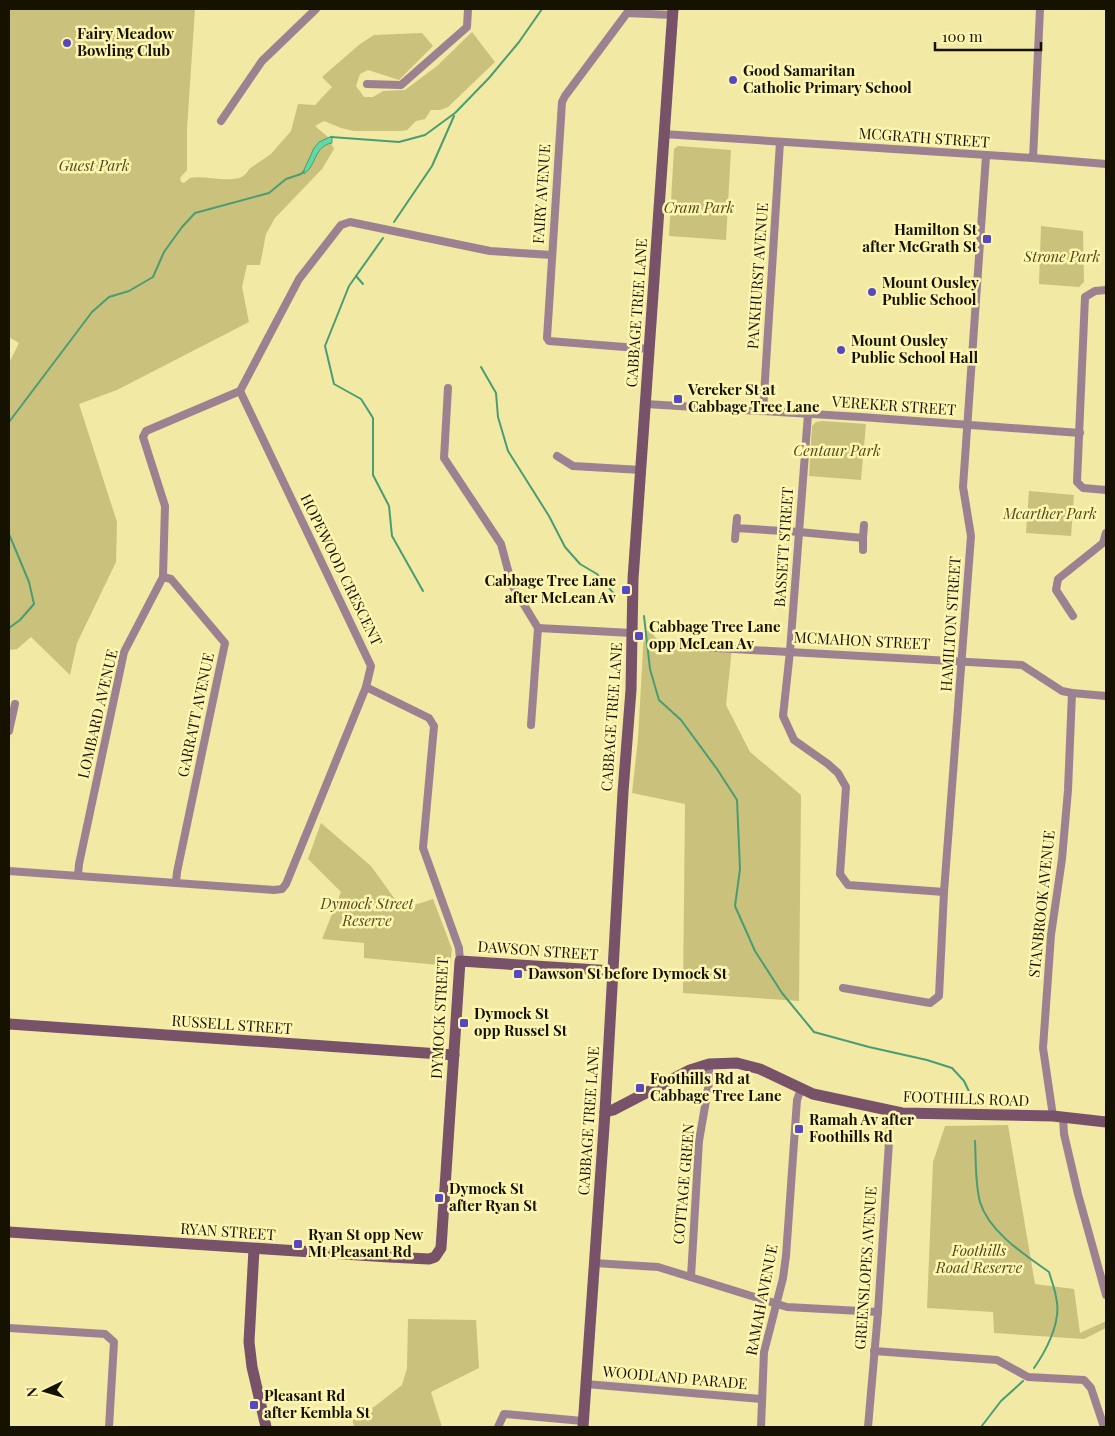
<svg xmlns="http://www.w3.org/2000/svg" width="1115" height="1436" viewBox="0 0 1115 1436" font-family="'Playfair Display',serif">
	<rect width="100%" height="100%" fill="#f1e9a4"/>
	<g fill="#cac17c">
		<path d="M9,9H195L187,129V170L180,178L181,182L184,183C185,182 189,179 190,178C206,174 242,188 249,169L271,154L291,131L298,104L315,105L332,87L322,77L360,44L374,35L422,33L433,46L399,80L368,70L360,74L356,86L364,97H373L383,91L405,90L437,66L472,32L495,62L448,107L440,110H431L425,119L416,121L407,130L401,131H354L341,128L324,121L315,126L327,136L334,149L322,169L275,218L266,234L260,265H247L242,287L249,322L117,390L79,404L117,522L116,562L77,643L70,675L31,637L17,649L9,650V363L19,343L9,337Z"/>
		<polygon points="678,146 731,150 726,240 669,236 674,149"/>
		<polygon points="1041,226 1083,231 1084,282 1079,287 1039,284"/>
		<polygon points="822,421 866,424 861,480 809,476 812,426 816,422"/>
		<polygon points="1029,491 1074,495 1071,536 1026,533"/>
		<polygon points="644,631 650,631 656,638 698,647 732,648 726,705 750,752 801,795 799,1001 683,993 685,804 632,793 638,739"/>
		<polygon points="321,823 371,866 402,909 433,899 452,949 450,966 364,958 364,943 322,939 341,892 308,859"/>
		<polygon points="1008,1125 1035,1284 1074,1289 1080,1333 1106,1321 1106,1328 1084,1339 994,1333 993,1312 927,1308 933,1162 945,1126"/>
		<polygon points="408,1319 476,1320 479,1368 431,1392 442,1427 354,1427 352,1416 374,1407 402,1385 407,1368"/>
	</g>
	<path fill="#60d9a4" stroke="#4a9d73" d="M332,136V143C314,146 317,165 304,174L303,172L314,148L319,142Z"/>
	<g fill="none" stroke-linecap="round" stroke-linejoin="round">
		<g stroke="#4a9d73" stroke-width="2">
			<polyline points="331,137 399,142 425,135 455,113 489,78 519,42 542,9"/>
			<polyline points="394,222 432,166 454,116"/>
			<polyline points="383,238 349,286 325,346 334,384 361,399 373,418 373,475 389,506 392,536 423,591"/>
			<polyline points="356,276 363,284"/>
			<polyline points="481,367 496,393 498,417 508,451 549,516 565,547 580,564 597,574 615,595"/>
			<polyline points="9,422 92,312 109,297 129,291 153,277 164,252 182,227 195,213 269,193 286,179 301,174 304,171"/>
			<polyline points="9,534 29,582 34,604 20,620 9,628"/>
			<polyline points="644,616 650,669 659,700 681,720 717,769 737,800 740,869 735,906 755,951 782,993 814,1032 869,1047 927,1060 952,1068 964,1081 974,1102"/>
			<path d="M975,1141C976,1160 975,1183 980,1202C989,1232 1025,1255 1049,1272C1052,1282 1056,1292 1057,1303C1060,1324 1046,1351 1034,1368"/>
			<polyline points="981,1427 1001,1401 1023,1381"/>
		</g>
		<g stroke="#9c8191" stroke-width="8">
			<polyline points="367,84 401,85 467,27 468,9"/>
			<polyline points="221,121 262,61 316,9"/>
			<polyline points="663,134 1033,158 1040,9"/>
			<polyline points="1033,158 1106,164"/>
			<polyline points="1106,290 1095,291 1085,297 1077,482 1083,488 1106,490"/>
			<polyline points="650,349 549,341 547,338 562,102 565,96 627,13 672,15"/>
			<polyline points="448,388 444,458 501,544 512,585 538,628"/>
			<polyline points="240,391 299,279 341,225 350,222 490,251 552,255"/>
			<polyline points="646,404 861,417 1080,433"/>
			<polyline points="763,411 780,142"/>
			<polyline points="808,414 790,651 783,716 794,740 828,764 838,773 846,787 840,874 848,885 944,892"/>
			<polyline points="557,456 573,466 641,470"/>
			<polyline points="737,518 736,528 799,532 863,538 864,525"/>
			<polyline points="735,539 736,528"/>
			<polyline points="863,550 863,538"/>
			<polyline points="163,577 171,579 225,643 177,872 176,882"/>
			<polyline points="1073,616 1056,590 1058,579 1103,543 1106,533"/>
			<polyline points="698,647 1022,665 1062,691 1072,693 1106,696"/>
			<polyline points="366,687 429,718 434,726 423,848 459,948 460,961"/>
			<polyline points="531,725 538,628 632,633"/>
			<polyline points="9,731 15,704"/>
			<polyline points="9,871 274,890 282,889 286,884 366,687 371,666 240,391"/>
			<polyline points="78,875 79,864 124,652 163,577 165,506 143,437 146,431 240,391"/>
			<polyline points="843,988 930,1003 939,996 944,892 971,536 963,487 986,156"/>
			<polyline points="1053,1116 1043,1048 1051,935 1062,859 1068,790 1072,693"/>
			<polyline points="1063,1117 1064,1134 1078,1194 1106,1295"/>
			<polyline points="594,1263 658,1267 787,1307 878,1312"/>
			<polyline points="691,1277 699,1141 709,1083 709,1064"/>
			<polyline points="9,1328 105,1334 114,1342 109,1427"/>
			<polyline points="874,1351 997,1360 1028,1377 1084,1380 1091,1388 1104,1427"/>
			<polyline points="586,1384 761,1399"/>
			<polyline points="498,1427 504,1414 583,1421"/>
			<polyline points="761,1427 764,1352 783,1278 786,1256 797,1100 801,1089"/>
			<polyline points="868,1427 878,1312 891,1111"/>
		</g>
		<g stroke="#775269" stroke-width="11">
			<polyline points="9,1024 454,1055"/>
			<polyline points="605,1112 613,1110 690,1070 709,1064 737,1063 760,1069 813,1094 902,1113 1053,1116 1106,1122"/>
			<polyline points="9,1232 389,1257 429,1259 435,1257 441,1248 460,961 613,971"/>
			<polyline points="254,1249 249,1342 252,1367 266,1427"/>
			<polyline points="583,1427 605,1112 623,792 631,690 633,579 673,9"/>
		</g>
	</g>
	<g fill="#5548c0" stroke="#fef6b0" stroke-width="2">
		<circle cx="67" cy="43" r="5"/>
		<circle cx="733" cy="80" r="5"/>
		<rect x="982" y="234" width="10" height="10" rx="2.5"/>
		<circle cx="872" cy="292" r="5"/>
		<circle cx="841" cy="350" r="5"/>
		<rect x="673" y="394" width="10" height="10" rx="2.5"/>
		<rect x="621" y="585" width="10" height="10" rx="2.5"/>
		<rect x="634" y="631" width="10" height="10" rx="2.5"/>
		<rect x="513" y="969" width="10" height="10" rx="2.5"/>
		<rect x="459" y="1018" width="10" height="10" rx="2.5"/>
		<rect x="635" y="1083" width="10" height="10" rx="2.5"/>
		<rect x="794" y="1124" width="10" height="10" rx="2.5"/>
		<rect x="434" y="1193" width="10" height="10" rx="2.5"/>
		<rect x="293" y="1239" width="10" height="10" rx="2.5"/>
		<rect x="249" y="1400" width="10" height="10" rx="2.5"/>
	</g>
	<g text-anchor="middle" stroke-width="5" stroke-linejoin="round" paint-order="stroke">
		<g font-size="15" font-weight="bold" fill="#151200" stroke="#fef6b0" text-anchor="start">
			<text x="77" y="39">Fairy Meadow<tspan x="77" dy="17">Bowling Club</tspan></text>
			<text x="743" y="76">Good Samaritan<tspan x="743" dy="17">Catholic Primary School</tspan></text>
			<text x="977" y="235" text-anchor="end">Hamilton St<tspan x="977" dy="17">after McGrath St</tspan></text>
			<text x="882" y="288">Mount Ousley<tspan x="882" dy="17">Public School</tspan></text>
			<text x="851" y="346">Mount Ousley<tspan x="851" dy="17">Public School Hall</tspan></text>
			<text x="688" y="395">Vereker St at<tspan x="688" dy="17">Cabbage Tree Lane</tspan></text>
			<text x="616" y="586" text-anchor="end">Cabbage Tree Lane<tspan x="616" dy="17">after McLean Av</tspan></text>
			<text x="649" y="632">Cabbage Tree Lane<tspan x="649" dy="17">opp McLean Av</tspan></text>
			<text x="528" y="979">Dawson St before Dymock St</text>
			<text x="474" y="1019">Dymock St<tspan x="474" dy="17">opp Russel St</tspan></text>
			<text x="650" y="1084">Foothills Rd at<tspan x="650" dy="17">Cabbage Tree Lane</tspan></text>
			<text x="809" y="1125">Ramah Av after<tspan x="809" dy="17">Foothills Rd</tspan></text>
			<text x="449" y="1194">Dymock St<tspan x="449" dy="17">after Ryan St</tspan></text>
			<text x="308" y="1240">Ryan St opp New<tspan x="308" dy="17">Mt Pleasant Rd</tspan></text>
			<text x="264" y="1401">Pleasant Rd<tspan x="264" dy="17">after Kembla St</tspan></text>
		</g>
		<g font-size="15" fill="#151200" stroke="#fef6b0">
			<text transform="translate(924 138) rotate(4)" y="5">MCGRATH STREET</text>
			<text transform="translate(542 194) rotate(-86)" y="5">FAIRY AVENUE</text>
			<text transform="translate(758 276) rotate(-86)" y="5">PANKHURST AVENUE</text>
			<text transform="translate(637 313) rotate(-86)" y="5">CABBAGE TREE LANE</text>
			<text transform="translate(894 406) rotate(4)" y="5">VEREKER STREET</text>
			<text transform="translate(784 547) rotate(-86)" y="5">BASSETT STREET</text>
			<text transform="translate(341 570) rotate(64)" y="5">HOPEWOOD CRESCENT</text>
			<text transform="translate(951 624) rotate(-86)" y="5">HAMILTON STREET</text>
			<text transform="translate(862 641) rotate(3)" y="5">MCMAHON STREET</text>
			<text transform="translate(98 714) rotate(-77)" y="5">LOMBARD AVENUE</text>
			<text transform="translate(196 715) rotate(-78)" y="5">GARRATT AVENUE</text>
			<text transform="translate(612 717) rotate(-86)" y="5">CABBAGE TREE LANE</text>
			<text transform="translate(1042 904) rotate(-84)" y="5">STANBROOK AVENUE</text>
			<text transform="translate(538 951) rotate(4)" y="5">DAWSON STREET</text>
			<text transform="translate(440 1018) rotate(-87)" y="5">DYMOCK STREET</text>
			<text transform="translate(232 1025) rotate(4)" y="5">RUSSELL STREET</text>
			<text transform="translate(966 1099) rotate(2)" y="5">FOOTHILLS ROAD</text>
			<text transform="translate(589 1121) rotate(-86)" y="5">CABBAGE TREE LANE</text>
			<text transform="translate(684 1184) rotate(-85)" y="5">COTTAGE GREEN</text>
			<text transform="translate(228 1232) rotate(4)" y="5">RYAN STREET</text>
			<text transform="translate(866 1268) rotate(-86)" y="5">GREENSLOPES AVENUE</text>
			<text transform="translate(762 1300) rotate(-79)" y="5">RAMAH AVENUE</text>
			<text transform="translate(675 1378) rotate(5)" y="5">WOODLAND PARADE</text>
		</g>
		<g font-size="15" font-style="italic" fill="#4f491b" stroke="#fef6b0">
			<text x="94" y="171">Guest Park</text>
			<text x="699" y="213">Cram Park</text>
			<text x="1062" y="262">Strone Park</text>
			<text x="837" y="456">Centaur Park</text>
			<text x="1050" y="519">Mcarther Park</text>
			<text x="367" y="909">Dymock Street<tspan x="367" dy="17">Reserve</tspan></text>
			<text x="979" y="1256">Foothills<tspan x="979" dy="17">Road Reserve</tspan></text>
		</g>
	</g>
	<rect width="1115" height="1436" fill="none" stroke="#151200" stroke-width="20"/>
	<g transform="translate(45 1391) rotate(265)" stroke="#fef6b0" stroke-width="4" paint-order="stroke">
	<path d="M0-4L9 19L0 12L-9 19Z" fill="#151200"/>
	<text y="-8" font-size="14" font-weight="bold" text-anchor="middle" fill="#151200">N</text>
	</g>
	<path d="M935 42v8h106v-8" fill="none" stroke="#151200" stroke-width="2.5"/>
	<text x="942" y="42" font-size="15" fill="#151200" stroke="#fef6b0" stroke-width="4" paint-order="stroke">100 m</text>
</svg>
